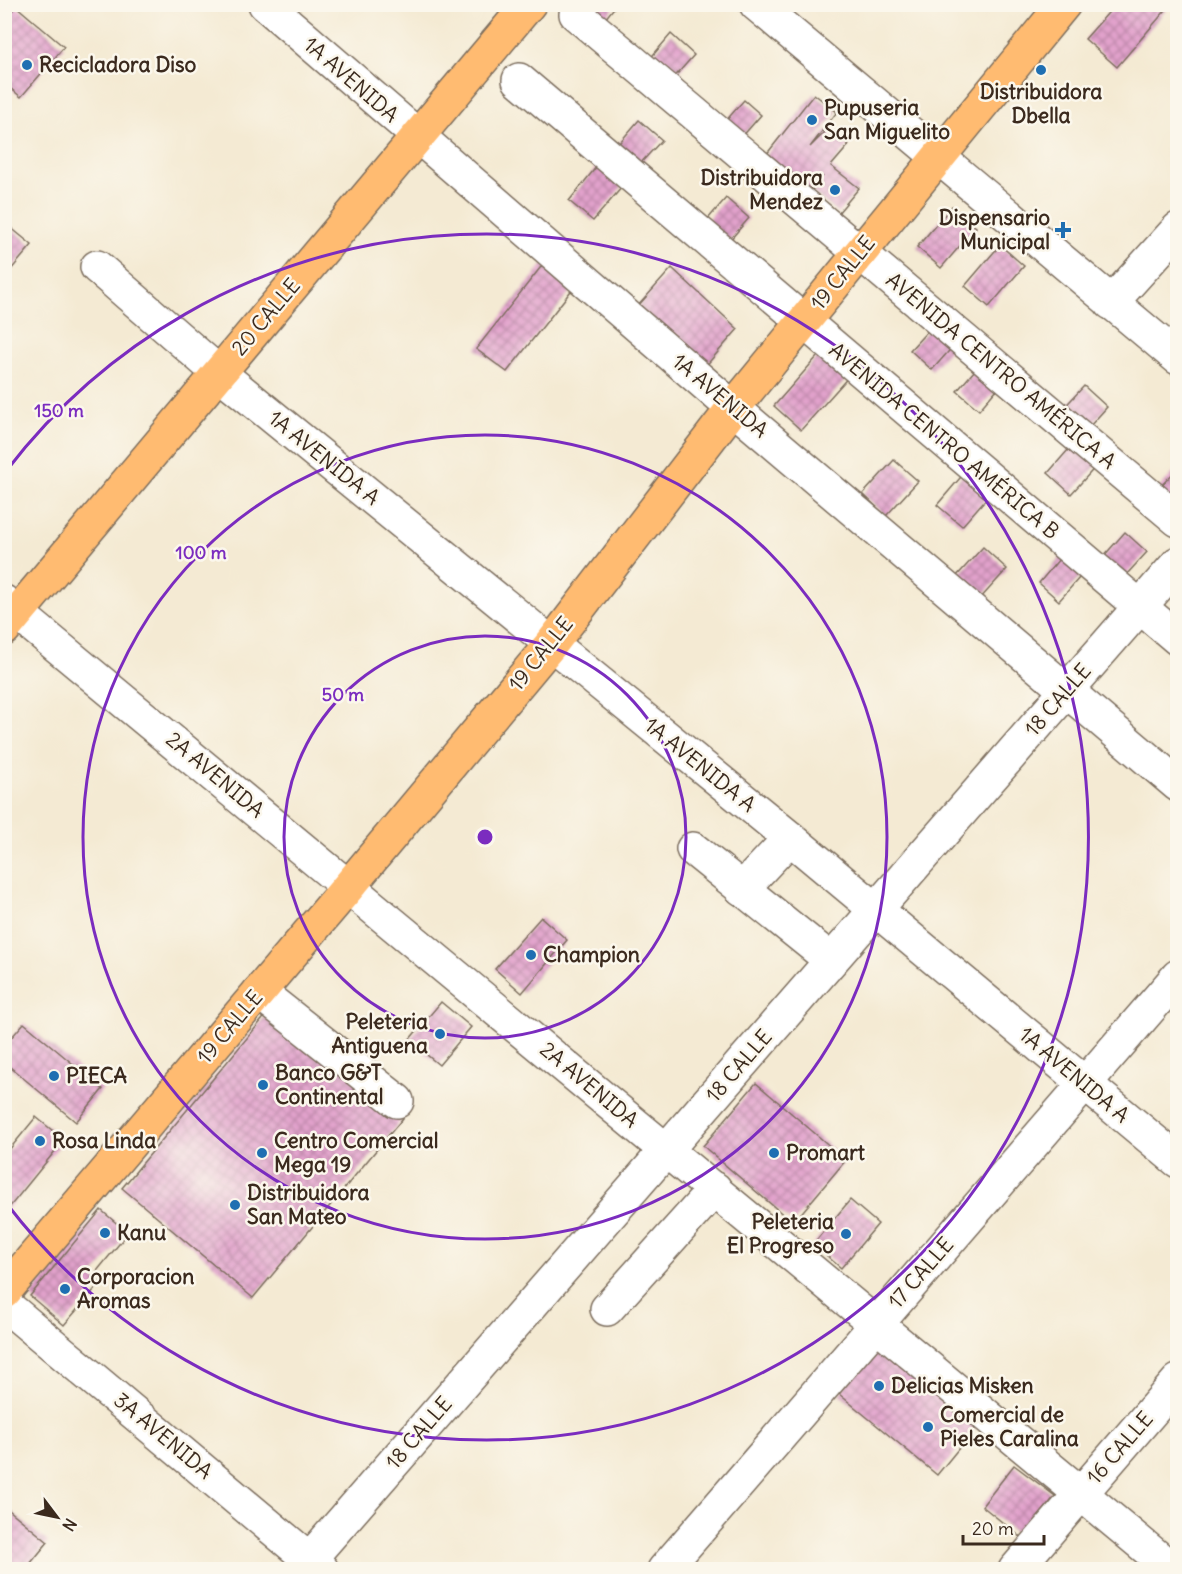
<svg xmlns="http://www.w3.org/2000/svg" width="1182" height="1574" viewBox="0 0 1182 1574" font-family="Delius,sans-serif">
	<defs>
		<pattern id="building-cross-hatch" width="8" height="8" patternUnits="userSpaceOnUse" patternTransform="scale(1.5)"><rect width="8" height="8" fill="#e2a2cc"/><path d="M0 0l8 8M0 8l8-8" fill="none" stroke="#b884a5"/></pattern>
	</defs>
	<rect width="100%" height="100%" fill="#fbf7ec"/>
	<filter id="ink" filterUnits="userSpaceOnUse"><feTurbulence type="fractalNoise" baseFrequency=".0167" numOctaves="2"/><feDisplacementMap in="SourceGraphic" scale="12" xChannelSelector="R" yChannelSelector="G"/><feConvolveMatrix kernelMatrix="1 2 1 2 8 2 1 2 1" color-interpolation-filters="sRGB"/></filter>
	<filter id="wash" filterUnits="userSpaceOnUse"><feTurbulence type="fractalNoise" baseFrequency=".008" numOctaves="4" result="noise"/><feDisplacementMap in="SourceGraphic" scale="24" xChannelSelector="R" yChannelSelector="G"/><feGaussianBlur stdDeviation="1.35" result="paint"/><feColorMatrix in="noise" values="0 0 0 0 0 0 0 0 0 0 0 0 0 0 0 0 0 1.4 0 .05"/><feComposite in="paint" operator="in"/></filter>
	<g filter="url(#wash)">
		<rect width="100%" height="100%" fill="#f4ead3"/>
		<g id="blocks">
			<g fill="url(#building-cross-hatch)">
				<polygon points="588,4 617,4 605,19"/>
				<polygon points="1116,4 1171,4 1117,67 1085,39"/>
				<polygon points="16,6 64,47 21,97 4,83 4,20"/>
				<polygon points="671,34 694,55 671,81 648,61"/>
				<polygon points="814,94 837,112 810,147 829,128 849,145 831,166 859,188 838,213 811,191 823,176 806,196 762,160"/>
				<polygon points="744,100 761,115 741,138 724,123"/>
				<polygon points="639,120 662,140 636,168 614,149"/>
				<polygon points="597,166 622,187 593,221 569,201"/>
				<polygon points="726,198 749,218 724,247 701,227"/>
				<polygon points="952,206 976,227 941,268 917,247"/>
				<polygon points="4,222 32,245 4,278"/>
				<polygon points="1000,245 1024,266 989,307 965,286"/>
				<polygon points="544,263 574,287 507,372 476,349"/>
				<polygon points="672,268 738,329 704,368 637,307"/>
				<polygon points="934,324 956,343 932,370 910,350"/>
				<polygon points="824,349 852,373 801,430 774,406"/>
				<polygon points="981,363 1003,382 979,410 957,391"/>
				<polygon points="1084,386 1107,407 1081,436 1058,414"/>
				<polygon points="1075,442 1099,463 1071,494 1048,473"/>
				<polygon points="894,460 918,481 886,516 863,494"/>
				<polygon points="1178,468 1178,508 1157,490"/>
				<polygon points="966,471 991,493 962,526 937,505"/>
				<polygon points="1125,532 1147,552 1117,585 1095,566"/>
				<polygon points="983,547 1007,569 979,600 955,578"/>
				<polygon points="1065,552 1086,570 1059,601 1039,583"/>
				<polygon points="541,917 567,940 522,993 495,969"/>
				<polygon points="441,1002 471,1027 439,1065 409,1040"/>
				<polygon points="272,1008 403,1118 253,1298 122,1188"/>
				<polygon points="24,1023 103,1089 76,1122 4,1062 4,1046"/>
				<polygon points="756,1083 846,1160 793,1223 703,1146"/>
				<polygon points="36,1117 64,1140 4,1214 4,1156"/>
				<polygon points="850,1200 878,1224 841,1268 813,1244"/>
				<polygon points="101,1210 128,1233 92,1277 100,1283 64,1325 30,1296"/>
				<polygon points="879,1345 977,1426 937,1475 839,1394"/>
				<polygon points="1014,1465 1055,1496 1022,1538 982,1506"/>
				<polygon points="4,1506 48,1542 25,1570 4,1570"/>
			</g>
		</g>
	</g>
	<g filter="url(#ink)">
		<use href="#blocks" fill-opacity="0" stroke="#7c6d5d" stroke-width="1.5"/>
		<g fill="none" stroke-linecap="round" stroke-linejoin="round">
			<defs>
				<g id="minor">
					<polyline points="265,4 733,408 1178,785"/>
					<polyline points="756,4 1178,358"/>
					<polyline points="576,14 1178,520"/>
					<polyline points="519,80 1178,639"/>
					<polyline points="97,267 219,373 790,838 1178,1161"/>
					<polyline points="1111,303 1178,229"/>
					<polyline points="4,602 1173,1570"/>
					<polyline points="693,849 831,960"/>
					<polyline points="742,889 790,838"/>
					<polyline points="259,992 397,1101"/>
					<polyline points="4,1304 322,1570"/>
					<polyline points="607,1309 715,1189"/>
					<polyline points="300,1570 1178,563"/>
					<polyline points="664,1570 1178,976"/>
					<polyline points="1015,1570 1178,1381"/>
				</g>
				<g id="major">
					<polyline points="4,629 529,4"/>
					<polyline points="4,1292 349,886 552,643 733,408 1064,4"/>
				</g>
			</defs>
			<use href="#minor" stroke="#7c6d5d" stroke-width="36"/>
			<use href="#major" stroke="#7c6d5d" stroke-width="36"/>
			<use href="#minor" stroke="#fff" stroke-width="33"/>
			<use href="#major" stroke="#ffbb71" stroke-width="33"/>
		</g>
	</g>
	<g fill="none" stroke="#7b2cbf" stroke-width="3">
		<circle cx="485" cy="837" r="201"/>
		<circle cx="485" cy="837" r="402"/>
		<path d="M7 470A603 603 0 1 1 7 1204"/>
	</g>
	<g fill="#1f6fb2" stroke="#fbf7ec" stroke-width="2">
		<circle cx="27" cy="65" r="6"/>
		<circle cx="1041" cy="70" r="6"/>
		<circle cx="812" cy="120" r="6"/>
		<circle cx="835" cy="190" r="6"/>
		<path d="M1060 221h6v6h6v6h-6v6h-6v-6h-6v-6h6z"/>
		<circle cx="531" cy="955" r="6"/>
		<circle cx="440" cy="1034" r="6"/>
		<circle cx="54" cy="1076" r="6"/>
		<circle cx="263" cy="1085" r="6"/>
		<circle cx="40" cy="1141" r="6"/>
		<circle cx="262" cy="1153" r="6"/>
		<circle cx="774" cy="1153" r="6"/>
		<circle cx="235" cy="1205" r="6"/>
		<circle cx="105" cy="1233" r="6"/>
		<circle cx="846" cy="1234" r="6"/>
		<circle cx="65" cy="1289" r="6"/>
		<circle cx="879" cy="1386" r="6"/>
		<circle cx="928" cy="1427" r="6"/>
	</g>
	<g text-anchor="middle" stroke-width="5" stroke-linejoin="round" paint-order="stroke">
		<g font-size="21" font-weight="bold" fill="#3b2a1e" stroke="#fbf7ec" text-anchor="start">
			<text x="39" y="72">Recicladora Diso</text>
			<text x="1041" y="99" text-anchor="middle">Distribuidora<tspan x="1041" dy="24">Dbella</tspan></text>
			<text x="824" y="115">Pupuseria<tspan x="824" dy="24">San Miguelito</tspan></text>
			<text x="823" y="185" text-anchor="end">Distribuidora<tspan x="823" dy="24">Mendez</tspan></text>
			<text x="1050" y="225" text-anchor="end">Dispensario<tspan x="1050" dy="24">Municipal</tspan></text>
			<text x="543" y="962">Champion</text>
			<text x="428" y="1029" text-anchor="end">Peleteria<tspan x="428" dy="24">Antiguena</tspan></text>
			<text x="275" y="1080">Banco G&amp;T<tspan x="275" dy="24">Continental</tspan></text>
			<text x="66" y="1083">PIECA</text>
			<text x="52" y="1148">Rosa Linda</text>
			<text x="274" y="1148">Centro Comercial<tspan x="274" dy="24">Mega 19</tspan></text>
			<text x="786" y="1160">Promart</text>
			<text x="247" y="1200">Distribuidora<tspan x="247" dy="24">San Mateo</tspan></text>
			<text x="834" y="1229" text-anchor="end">Peleteria<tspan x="834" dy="24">El Progreso</tspan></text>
			<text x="117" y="1240">Kanu</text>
			<text x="77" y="1284">Corporacion<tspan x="77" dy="24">Aromas</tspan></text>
			<text x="891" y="1393">Delicias Misken</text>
			<text x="940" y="1422">Comercial de<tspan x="940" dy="24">Pieles Caralina</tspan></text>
		</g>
		<g font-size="21" fill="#3b2a1e" stroke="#fbf7ec">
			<text transform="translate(351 80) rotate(41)" y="7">1A AVENIDA</text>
			<text transform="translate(843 273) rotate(-51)" y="7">19 CALLE</text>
			<text transform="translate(266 317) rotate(-50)" y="7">20 CALLE</text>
			<text transform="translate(1001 371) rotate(40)" y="7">AVENIDA CENTRO AMÉRICA A</text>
			<text transform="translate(720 396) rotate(40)" y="7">1A AVENIDA</text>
			<text transform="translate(944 441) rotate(40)" y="7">AVENIDA CENTRO AMÉRICA B</text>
			<text transform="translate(324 458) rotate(39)" y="7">1A AVENIDA A</text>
			<text transform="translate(541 654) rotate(-51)" y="7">19 CALLE</text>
			<text transform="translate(1058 700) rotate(-49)" y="7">18 CALLE</text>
			<text transform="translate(700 765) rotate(39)" y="7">1A AVENIDA A</text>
			<text transform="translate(215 775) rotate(40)" y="7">2A AVENIDA</text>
			<text transform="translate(230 1027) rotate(-50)" y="7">19 CALLE</text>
			<text transform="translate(739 1066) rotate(-49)" y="7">18 CALLE</text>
			<text transform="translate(1074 1075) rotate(40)" y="7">1A AVENIDA A</text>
			<text transform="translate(589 1085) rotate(40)" y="7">2A AVENIDA</text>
			<text transform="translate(921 1273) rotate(-49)" y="7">17 CALLE</text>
			<text transform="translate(419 1433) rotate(-49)" y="7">18 CALLE</text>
			<text transform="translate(163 1436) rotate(40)" y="7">3A AVENIDA</text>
			<text transform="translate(1120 1448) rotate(-49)" y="7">16 CALLE</text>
		</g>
	</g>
	<circle cx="485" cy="837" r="9" fill="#7b2cbf" stroke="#fbf7ec" stroke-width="3"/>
	<g font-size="18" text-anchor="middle" font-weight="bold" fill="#7b2cbf" stroke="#fbf7ec" stroke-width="5" stroke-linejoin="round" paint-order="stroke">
		<text x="59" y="417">150 m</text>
		<text x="201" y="559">100 m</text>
		<text x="343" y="701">50 m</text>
	</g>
	<rect width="1182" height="1574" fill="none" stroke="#fbf7ec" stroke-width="24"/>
	<g transform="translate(57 1517) rotate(122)" stroke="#fbf7ec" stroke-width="4.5" paint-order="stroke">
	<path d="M0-4.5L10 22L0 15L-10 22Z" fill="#3b2a1e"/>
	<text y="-9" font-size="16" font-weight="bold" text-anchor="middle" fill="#3b2a1e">N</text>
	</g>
	<path d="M963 1535v9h81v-9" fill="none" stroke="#3b2a1e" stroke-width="3"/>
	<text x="972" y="1535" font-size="18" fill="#3b2a1e" stroke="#fbf7ec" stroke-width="4.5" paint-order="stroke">20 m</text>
</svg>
